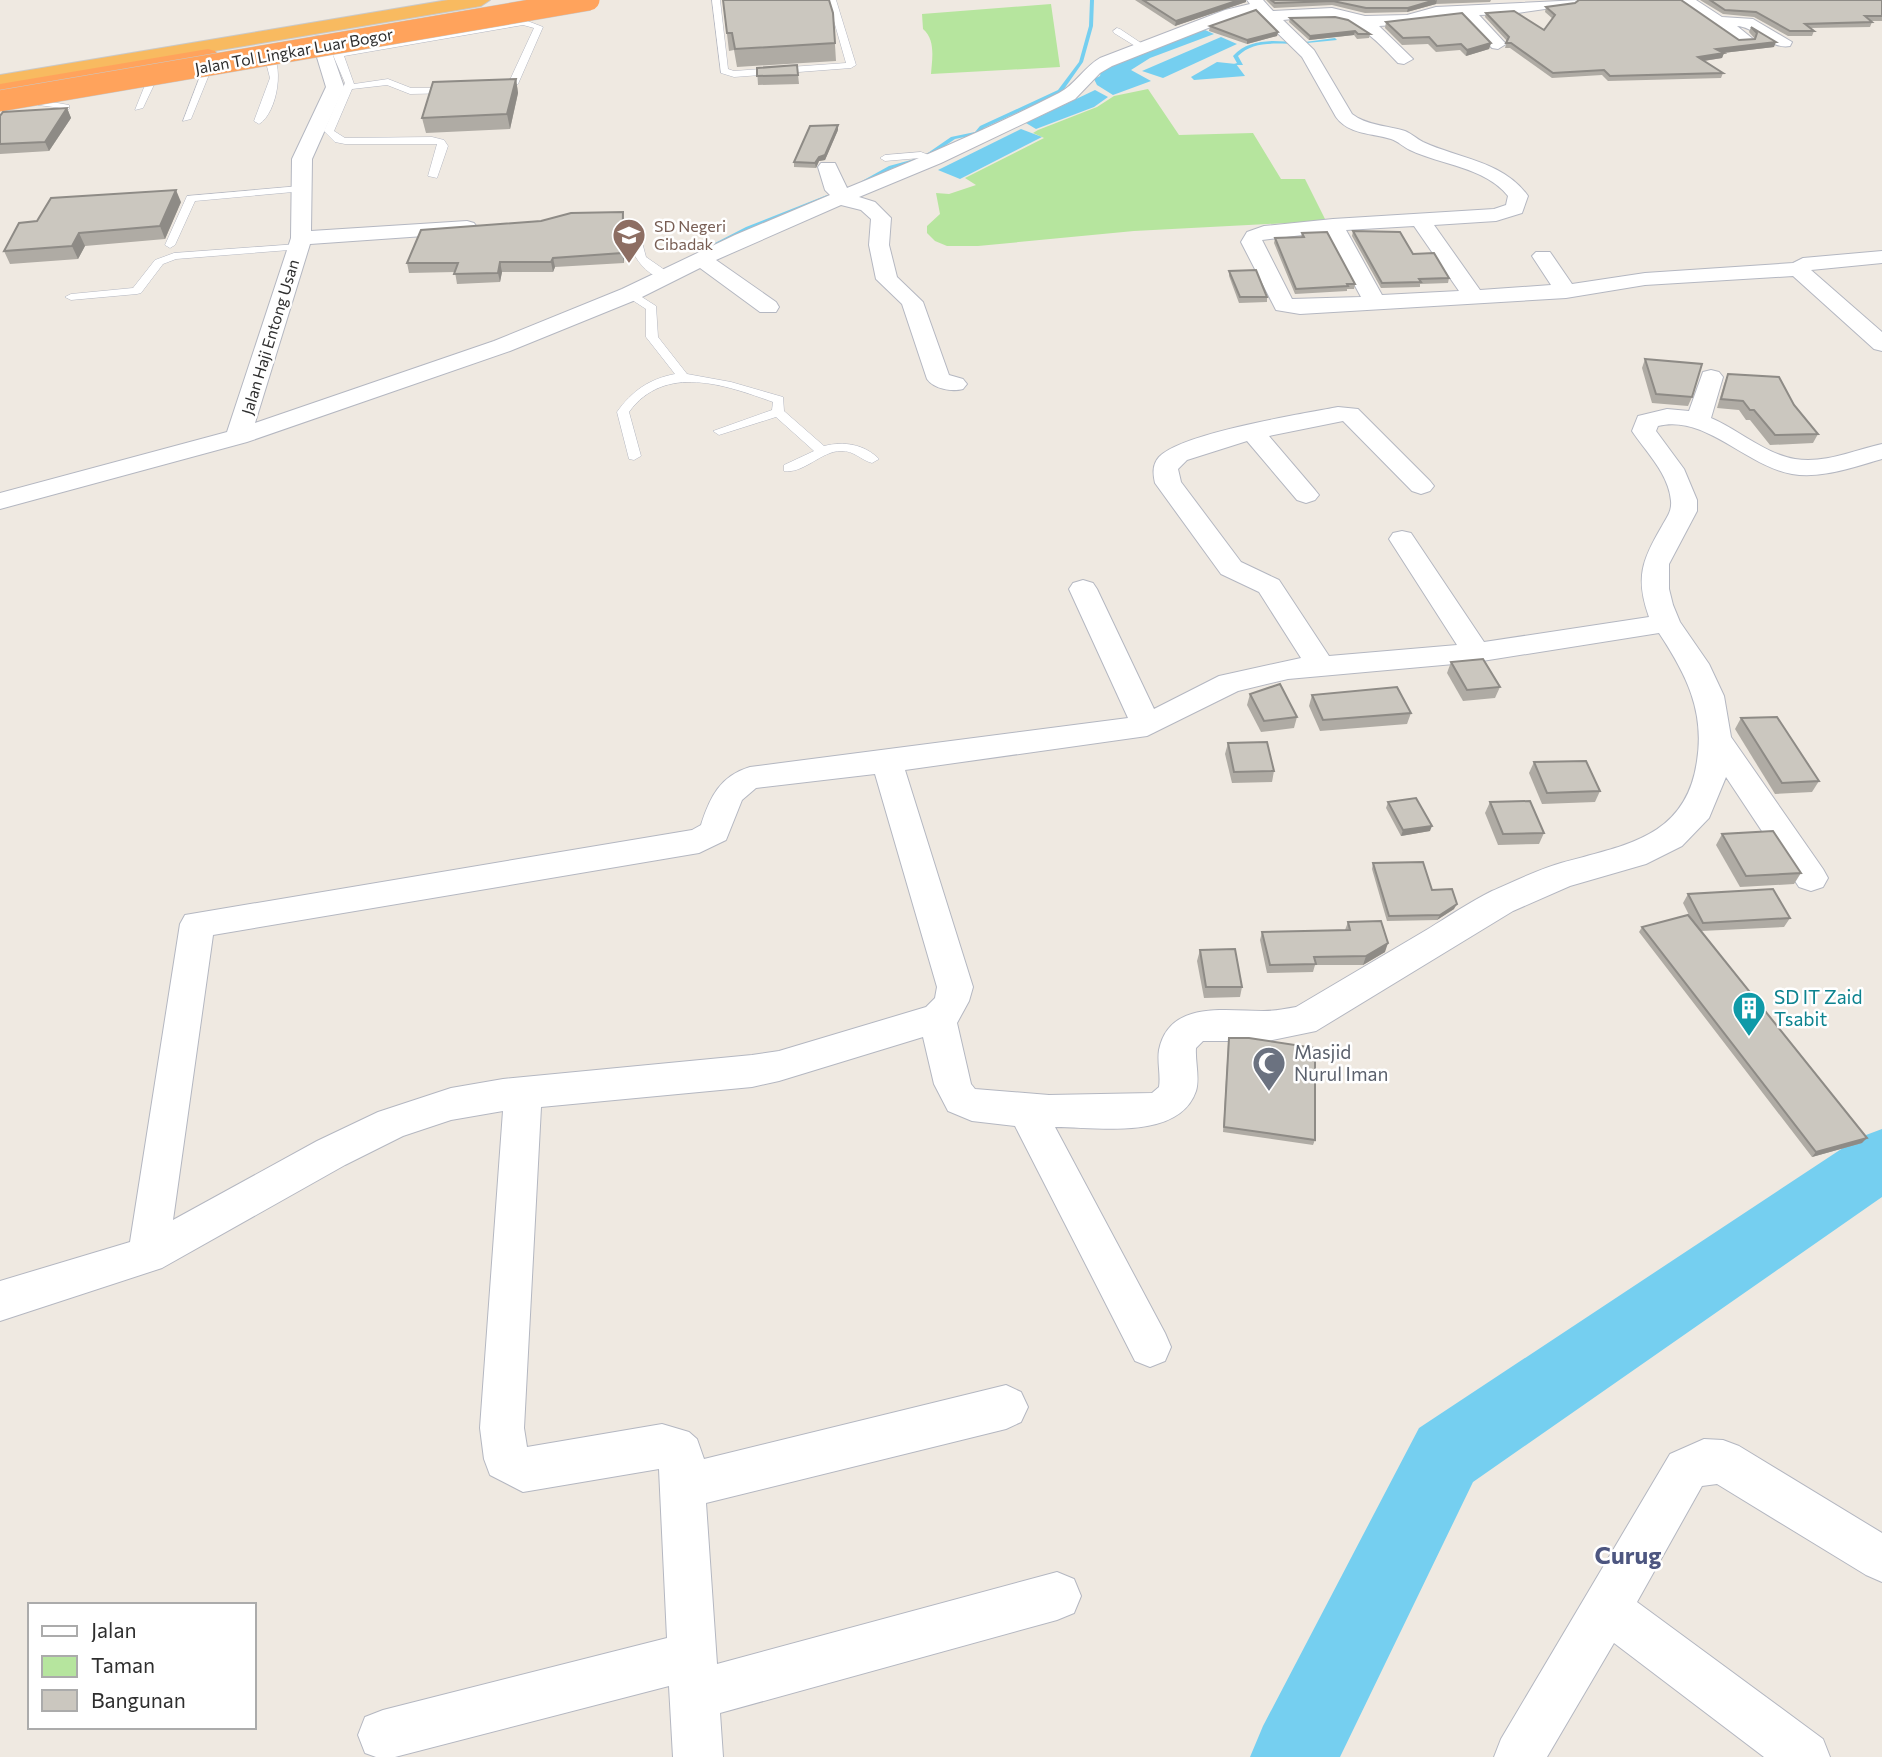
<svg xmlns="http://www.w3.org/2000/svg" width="1882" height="1757" viewBox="0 0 1882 1757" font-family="Commissioner,sans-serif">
	<rect width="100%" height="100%" fill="#efe9e1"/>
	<g fill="#b6e59e">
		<path d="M1051,4L1060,67L931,74C932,59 936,40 923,29L922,14Z"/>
		<polygon points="1148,89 1179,135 1253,133 1281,179 1305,179 1326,221 1134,231 978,246 947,246 935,241 927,233 927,226 940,214 936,193 949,194 976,185 965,178 1044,138 1033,133 1038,130 1097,107 1114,96"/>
	</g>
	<g fill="#75cff0">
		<polygon points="1205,30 1214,34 1150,58 1131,70 1151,81 1113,95 1097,85 1094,79 1100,76 1101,70 1177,38"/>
		<polygon points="1221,37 1237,44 1163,78 1142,71"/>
		<polygon points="1217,62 1236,64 1245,76 1194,80 1191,77"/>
		<polygon points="1095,90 1108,97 1094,107 1036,129 1026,123"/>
		<polygon points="1021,129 1042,137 960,179 938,170"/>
	</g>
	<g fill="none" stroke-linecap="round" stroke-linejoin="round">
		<g fill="#75cff0" fill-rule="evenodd">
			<polygon points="1090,0 1094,0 1093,26 1083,62 1062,92 984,128 979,134 955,139 926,159 893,168 866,183 862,183 862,181 889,166 922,157 951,137 975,132 980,126 1058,90 1079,62 1089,26"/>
			<polygon points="1335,38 1337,40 1307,43 1305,42"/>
			<path d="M1273,41L1298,42L1300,43L1298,44C1278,44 1253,40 1238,56L1243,65H1236L1234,64L1237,63L1233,56C1244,44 1257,42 1273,41Z"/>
			<polygon points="827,195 829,196 829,198 750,229 720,244 715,243 746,227"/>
		</g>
		<polygon fill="#75cff0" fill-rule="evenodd" points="1882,1129 1882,1197 1473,1482 1340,1757 1250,1757 1263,1726 1419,1428 1858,1138"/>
		<defs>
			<g id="service">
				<polygon points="712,0 720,0 728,69 734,71 846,63 828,0 836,0 856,65 851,68 734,77 721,73"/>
				<polygon points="516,9 525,20 543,27 518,84 497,92 492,89 509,82 534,28 523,25 344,56 354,84 388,79 411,88 458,88 458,92 455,93 410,94 387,85 352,89 334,131 345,138 432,137 444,140 448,146 437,178 428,176 437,144 345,144 335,142 324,131 345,83 333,55 330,37 336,37 342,51 515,23 517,21 512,12"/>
				<polygon points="1117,28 1120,29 1147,47 1140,49 1114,33 1113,31"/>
				<path d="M267,48C287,61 277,114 259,124L254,121L270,78L263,51Z"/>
				<polygon points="207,58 215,60 191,119 183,121"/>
				<polygon points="156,67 161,70 143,108 135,110 151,70"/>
				<polygon points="45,86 50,89 46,101 69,105 69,109 38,105 40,89"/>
				<polygon points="921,152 939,159 934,162 920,158 885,161 880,158 885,155"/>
				<polygon points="300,186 305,189 304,191 195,201 175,245 170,248 165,245 187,196"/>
				<path d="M629,225L638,227L646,257L672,275V279C646,282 624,248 629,225Z"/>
				<polygon points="298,244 302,245 302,249 176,259 163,264 141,293 137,294 71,300 65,297 71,294 133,288 155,260 174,253"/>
				<path d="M626,292H634L656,306L658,337L687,374L731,382L783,397L784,411L824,446C844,441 864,444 879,459L872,463C861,460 853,450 841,451C821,451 804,474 784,471V465L814,451L776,417L719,435L713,431L772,410L773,402C725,385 665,363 629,412L641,456L634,460L629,459L617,412C632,391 649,379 675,374L646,337V309L626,296Z"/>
			</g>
			<g id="minor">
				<path d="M1247,0H1263L1273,11L1332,8L1365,16L1407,15L1436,7L1581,0L1573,5L1511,14L1479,15L1506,44L1498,49L1492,48L1462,16C1433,17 1408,25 1379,26L1413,59L1404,64L1398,63C1356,18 1344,14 1283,20L1314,50L1352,114L1358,118C1373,126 1389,126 1405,131C1412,134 1417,139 1423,142C1460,159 1503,161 1528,196L1522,213L1496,221L1434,225L1480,290L1551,285L1532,256L1536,252H1550L1572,284L1645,273L1793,263L1803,258L1882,251V263L1811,270L1882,332V351L1874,349L1793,276L1645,285L1566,298L1300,314L1276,310L1241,242L1247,232L1264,226L1333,219L1494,209L1506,205L1508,196C1485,167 1441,165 1410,150C1403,147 1398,141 1391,139C1372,133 1349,135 1336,117L1302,57L1256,12L1236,17L1112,66L1100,73L1075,99L941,163L859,197L875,202L891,218L889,245L897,277L923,302L949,375L963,379L967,384L963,389C952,392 934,389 927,379L902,304L876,279L869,245L871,219L861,210L841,205L716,260L776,302L779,307L776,312H760L700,268L638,299L510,351L247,442L0,509V493L227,432L291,238L292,159L326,87L312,41L314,37L320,36L328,41L344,87L312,159L311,231L467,221L474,223L477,227L474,231L467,233L310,244L255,423L494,341L622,289L735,235L830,195L825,190L818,167L821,163H835L847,188C918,159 990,128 1059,93C1075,85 1084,67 1100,58L1225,10L1250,4ZM1414,226L1459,291L1382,295L1346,230ZM1326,232L1361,297L1292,299L1262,240Z"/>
				<path d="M1677,0H1696L1722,17L1753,19L1792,42L1790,46C1771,50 1756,27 1737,26L1753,39L1751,43H1739Z"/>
				<path d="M1711,370L1719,372L1723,377L1711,418C1739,430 1765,454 1795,459C1825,464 1854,450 1882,444V459C1854,467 1822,479 1792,474C1746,466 1705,414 1658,426L1656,431L1684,469L1697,500V511L1669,564V589L1673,605L1680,622L1709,664L1724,696L1731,737L1823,869L1828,878L1823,887L1811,891L1799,887L1726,777L1709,818L1682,846L1646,864L1570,886L1513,911L1316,1031L1268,1041H1203L1196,1048C1195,1062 1200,1078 1196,1091C1179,1141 1097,1127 1055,1127L1165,1333L1171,1347L1165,1361L1150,1367L1135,1361L1015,1126L972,1121L948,1111L934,1084L923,1037L779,1081L752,1087L541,1107L524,1428L527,1447L662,1424L689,1432L697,1439L704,1459L1006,1385L1021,1392L1028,1407L1021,1422L1006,1429L706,1503L717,1664L1057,1572L1074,1579L1081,1596L1074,1613L1057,1620L720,1713L723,1757H673L669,1686L395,1757H376L365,1753L358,1735L365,1717L383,1710L667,1638L659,1469L523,1492L490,1475L484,1459L480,1428L503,1111L451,1120L403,1136L345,1165L162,1268L0,1321V1281L130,1242L180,924L185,915L692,830L701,825C710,797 720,776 750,767L1128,718L1069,589L1073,583L1083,580L1093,583L1097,589L1154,709L1219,676L1301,658L1259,592L1221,574L1155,483C1153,474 1152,465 1159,457C1181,433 1302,414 1338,407L1358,409L1430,481L1434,486L1430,491L1421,494L1412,491L1343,421L1269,436L1315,490L1319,495L1315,500L1306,503L1297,500L1247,441L1187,460L1178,469L1181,482L1241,562L1279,580L1329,656L1457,645L1389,539L1393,533L1402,531L1411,533L1484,642L1649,617C1635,578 1642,560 1662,526C1667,517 1672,511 1671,501C1669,474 1646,452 1632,431L1638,416L1667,409L1689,411L1703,372ZM1659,633C1686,674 1705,711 1697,761C1686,838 1625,845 1561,863C1537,870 1515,881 1492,891C1470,902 1449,916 1428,929C1384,955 1340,981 1296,1007C1285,1009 1274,1011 1264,1011C1226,1011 1169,1000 1159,1050C1157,1062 1161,1075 1159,1087L1152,1093L1049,1095L975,1089L971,1084L957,1023L969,1001L973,987L905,770L1147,736L1238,691L1288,679L1476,662ZM875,774L937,987L935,998L926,1007L779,1051L752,1055L503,1079L451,1088L378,1112L317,1141L173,1220L213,935L699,853L726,840L742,800L756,788Z"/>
				<polygon points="1704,1439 1723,1440 1739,1446 1882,1533 1882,1582 1866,1575 1717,1484 1702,1486 1637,1602 1823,1739 1830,1757 1764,1757 1614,1643 1547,1757 1494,1757 1501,1739 1670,1454"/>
			</g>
			<polygon id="trunk" points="448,0 490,0 481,6 0,87 0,75"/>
			<polygon id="motorway" points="208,49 215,51 218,55 215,59 0,96 0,84"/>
		</defs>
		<use href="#service" stroke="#b4b7c1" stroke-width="1"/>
		<use href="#minor" stroke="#b4b7c1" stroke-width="2"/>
		<use href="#trunk" stroke="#c9c9c9" stroke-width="2"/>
		<use href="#motorway" stroke="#c9c9c9" stroke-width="2"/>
		<use href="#service" fill="#fff" fill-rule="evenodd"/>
		<use href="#minor" fill="#fff" fill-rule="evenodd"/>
		<use href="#trunk" fill="#f8ba60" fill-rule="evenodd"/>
		<use href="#motorway" fill="#ffa35c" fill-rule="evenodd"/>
		<defs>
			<polyline id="motorway-bridge" points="0,101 589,0"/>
		</defs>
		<use href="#motorway-bridge" stroke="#c9c9c9" stroke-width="22" stroke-linecap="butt"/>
		<use href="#motorway-bridge" stroke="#ffa35c" stroke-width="21"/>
	</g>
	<g fill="#afaba4">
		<polygon points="723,0 833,13 836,61 737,67 734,50 729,51"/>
		<polygon points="1135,0 1246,0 1246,2 1175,26"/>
		<polygon points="1266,0 1491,0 1490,2 1436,4 1407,12 1365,13 1332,5 1274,8"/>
		<polygon points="1700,0 1882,0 1882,21 1872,21 1872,22 1870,27 1811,28 1814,31 1812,36 1788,36 1754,17 1723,14"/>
		<polygon points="1575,3 1739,40 1755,39 1749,32 1751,27 1774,47 1723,53 1724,53 1722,58 1704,61 1723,73 1721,78 1608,81 1602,75 1552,78 1510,48 1505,48 1507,41 1485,17 1486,13 1544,30 1553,19 1545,12 1546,7"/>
		<polygon points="1290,18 1370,34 1369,38 1357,39 1354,35 1309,40 1289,22"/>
		<polygon points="1386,22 1491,43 1489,49 1466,56 1460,50 1436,52 1428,44 1402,45 1385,28"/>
		<polygon points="1210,26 1278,32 1277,36 1247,44 1209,31"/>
		<polygon points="797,65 799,84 758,85 757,68"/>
		<polygon points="516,79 518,93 510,129 426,133 422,118"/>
		<polygon points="67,108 71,118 49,151 0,154 0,116"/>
		<polygon points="838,130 825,160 819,161 816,168 794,167 794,162"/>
		<polygon points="181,202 165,239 85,246 78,259 10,264 4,251"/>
		<polygon points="624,221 624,263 555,267 553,272 502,272 500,282 457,284 455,272 409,273 407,263"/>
		<polygon points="1353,231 1413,254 1449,278 1448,283 1420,284 1420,287 1381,288 1352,236"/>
		<polygon points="1302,233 1355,284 1354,289 1347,289 1347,291 1295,294 1274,243 1275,238 1301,237"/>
		<polygon points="1229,271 1267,297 1267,302 1239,303 1229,276"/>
		<polygon points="1645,359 1692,397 1688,406 1652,403 1642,368"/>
		<polygon points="1728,374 1794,405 1818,434 1813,443 1770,445 1750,420 1746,420 1739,410 1717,408 1724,384"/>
		<polygon points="1451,662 1500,687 1495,698 1463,701 1447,673"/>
		<polygon points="1250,694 1297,717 1294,728 1261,732 1247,705"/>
		<polygon points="1312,695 1411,713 1407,724 1320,731 1309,706"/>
		<polygon points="1741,718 1819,781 1812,792 1775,794 1735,729"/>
		<polygon points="1228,743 1274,771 1272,782 1232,783 1225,754"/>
		<polygon points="1534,762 1600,791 1595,802 1542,804 1529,773"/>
		<polygon points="1388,802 1430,831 1401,836 1386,808"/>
		<polygon points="1490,802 1544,833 1539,844 1498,845 1485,813"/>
		<polygon points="1722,834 1801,873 1794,884 1740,887 1716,845"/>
		<polygon points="1373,863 1432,890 1454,909 1437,920 1387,921 1372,869"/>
		<polygon points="1688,894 1790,918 1784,927 1701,931 1862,1143 1812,1157 1639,932 1642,927 1691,919 1683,903"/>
		<polygon points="1348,922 1385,952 1363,965 1315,965 1313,972 1267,973 1260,940 1262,932 1345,930"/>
		<polygon points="1200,950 1242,987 1240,997 1204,998 1197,961"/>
		<polygon points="1229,1038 1315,1140 1313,1145 1223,1132 1228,1044"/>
	</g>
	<g fill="#8e8b86">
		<polygon points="1239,0 1246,0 1246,2 1175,26 1176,21"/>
		<polygon points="1437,0 1436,4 1407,12 1408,8"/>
		<polygon points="1355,31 1354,35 1309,40 1310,36"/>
		<polygon points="1278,32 1277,36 1247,44 1247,40"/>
		<polygon points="1776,42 1774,47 1714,54 1716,49"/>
		<polygon points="1491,43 1489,49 1466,56 1467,50"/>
		<polygon points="1724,53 1722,58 1696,62 1698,57"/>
		<polygon points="516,79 518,93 510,129 507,114"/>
		<polygon points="67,108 71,118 49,151 45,142"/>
		<polygon points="838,125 838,130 825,160 819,161 816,168 815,163 819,157"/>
		<polygon points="176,190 181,202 165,239 160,226"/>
		<polygon points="623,212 624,221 624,263 622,253"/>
		<polygon points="79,233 85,246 78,259 72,246"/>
		<polygon points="553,258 555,267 553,272 551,262"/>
		<polygon points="500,262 502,272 500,282 498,273"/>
		<polygon points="1432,826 1430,831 1401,836 1403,830"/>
		<polygon points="1457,904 1454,909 1437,920 1440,915"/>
		<polygon points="1388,943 1385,952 1363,965 1366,956"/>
		<polygon points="1867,1138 1862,1143 1812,1157 1816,1152"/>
	</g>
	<g fill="#cbc7bf" stroke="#8e8b86" stroke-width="2">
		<polygon points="723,0 829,0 833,13 835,43 735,49 732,33 727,33"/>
		<polygon points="1143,0 1239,0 1176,21"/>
		<polygon points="1271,0 1435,0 1408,8 1366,8 1333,1 1275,3"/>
		<polygon points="1579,0 1681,0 1739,40 1755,39 1757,33 1751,27 1776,42 1716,49 1724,53 1698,57 1723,73 1610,76 1604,70 1553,73 1511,43 1506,43 1509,37 1486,13 1514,11 1544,30 1555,15 1546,7 1575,3"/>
		<polygon points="1710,0 1882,0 1882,16 1865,16 1872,22 1805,24 1814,31 1790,31 1756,12 1725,10"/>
		<polygon points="1256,10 1278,32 1247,40 1210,26"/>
		<polygon points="1462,13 1491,43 1467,50 1461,44 1437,46 1429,37 1403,38 1386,22"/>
		<polygon points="1335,17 1348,20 1370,34 1358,34 1355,31 1310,36 1290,18"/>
		<polygon points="797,65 798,75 757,76 757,68"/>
		<polygon points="516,79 507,114 422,118 433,82"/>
		<polygon points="67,108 45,142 0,144 0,116 3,112"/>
		<polygon points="838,125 825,155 819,157 815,163 794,162 810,126"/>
		<polygon points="176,190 160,226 79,233 72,246 4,251 19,223 37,221 51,198"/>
		<polygon points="623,212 622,253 553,258 551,262 500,262 498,273 454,274 458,263 407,263 421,230 541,221 571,213"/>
		<polygon points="1353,231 1400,232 1413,254 1434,253 1449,278 1419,279 1421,282 1382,283"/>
		<polygon points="1327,232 1355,284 1347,284 1348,286 1296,289 1275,238 1304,237 1302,233"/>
		<polygon points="1256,270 1267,297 1240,297 1229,271"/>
		<polygon points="1645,359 1702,364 1692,397 1656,394"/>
		<polygon points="1728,374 1779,377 1794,405 1818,434 1775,435 1754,410 1750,410 1743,401 1721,399"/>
		<polygon points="1483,659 1500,687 1467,690 1451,662"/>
		<polygon points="1280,684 1297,717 1264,721 1250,694"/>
		<polygon points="1397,687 1411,713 1323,720 1312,695"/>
		<polygon points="1777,717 1819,781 1782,783 1741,718"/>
		<polygon points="1267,742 1274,771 1234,772 1228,743"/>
		<polygon points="1586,761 1600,791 1547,793 1534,762"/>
		<polygon points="1416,798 1432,826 1403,830 1388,802"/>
		<polygon points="1530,801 1544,833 1503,834 1490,802"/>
		<polygon points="1773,831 1801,873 1746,876 1722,834"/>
		<polygon points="1423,862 1432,890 1452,889 1457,904 1440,915 1389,916 1373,863"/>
		<polygon points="1773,889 1790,918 1703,923 1688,894"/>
		<polygon points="1688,915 1867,1138 1816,1152 1642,927"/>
		<polygon points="1381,921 1388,943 1366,956 1314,957 1316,964 1270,965 1262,932 1350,930 1348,922"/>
		<polygon points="1235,949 1242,987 1206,987 1200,950"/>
		<polygon points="1229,1038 1249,1038 1315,1048 1315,1140 1224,1127"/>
	</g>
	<defs>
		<symbol id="school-pin" viewBox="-11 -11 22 30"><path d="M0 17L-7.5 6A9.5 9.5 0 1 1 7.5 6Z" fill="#8d6e63" stroke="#fff"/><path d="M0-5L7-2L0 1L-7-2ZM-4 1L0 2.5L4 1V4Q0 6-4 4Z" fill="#fff"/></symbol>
		<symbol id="building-pin" viewBox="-11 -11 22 30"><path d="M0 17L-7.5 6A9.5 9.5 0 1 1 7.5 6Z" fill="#0f9aa8" stroke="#fff"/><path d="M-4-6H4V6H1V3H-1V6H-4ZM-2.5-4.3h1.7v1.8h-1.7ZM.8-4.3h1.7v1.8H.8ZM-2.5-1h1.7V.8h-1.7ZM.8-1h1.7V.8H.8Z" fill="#fff"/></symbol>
		<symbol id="mosque-pin" viewBox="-11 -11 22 30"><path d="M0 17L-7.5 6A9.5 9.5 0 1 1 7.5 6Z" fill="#6b7280" stroke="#fff"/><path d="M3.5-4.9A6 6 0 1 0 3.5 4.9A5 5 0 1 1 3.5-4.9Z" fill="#fff"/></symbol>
	</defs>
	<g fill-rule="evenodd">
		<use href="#school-pin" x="610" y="216" width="38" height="52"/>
		<use href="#building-pin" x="1730" y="989" width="38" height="52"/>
		<use href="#mosque-pin" x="1250" y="1044" width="38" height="52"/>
	</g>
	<g text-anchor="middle" stroke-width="5" stroke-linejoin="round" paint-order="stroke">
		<g font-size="16" fill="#2e2e2e" stroke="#fff">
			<text transform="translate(294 51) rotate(-10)" y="6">Jalan Tol Lingkar Luar Bogor</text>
			<text transform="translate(270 337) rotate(-73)" y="6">Jalan Haji Entong Usan</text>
		</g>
		<g font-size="16" fill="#785e54" stroke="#fff" text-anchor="start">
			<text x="654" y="232">SD Negeri<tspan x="654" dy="18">Cibadak</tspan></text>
		</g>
		<g font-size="19" fill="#0d838f" stroke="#fff" text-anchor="start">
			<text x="1774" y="1004">SD IT Zaid<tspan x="1774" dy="22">Tsabit</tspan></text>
		</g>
		<g font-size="19" fill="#5b616d" stroke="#fff" text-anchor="start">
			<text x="1294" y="1059">Masjid<tspan x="1294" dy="22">Nurul Iman</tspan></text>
		</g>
		<g font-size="24" font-weight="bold" fill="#4d5680" stroke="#fff">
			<text x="1628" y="1564">Curug</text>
		</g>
	</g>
	<rect x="28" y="1603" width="228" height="126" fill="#ffffff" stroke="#ababab" stroke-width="2"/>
	<rect x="42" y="1626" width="35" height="10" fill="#ffffff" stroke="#ababab" stroke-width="2"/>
	<text x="91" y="1638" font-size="21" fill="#2e2e2e">Jalan</text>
	<rect x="42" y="1656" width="35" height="21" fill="#b6e59e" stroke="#ababab" stroke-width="2"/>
	<text x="91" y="1673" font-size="21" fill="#2e2e2e">Taman</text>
	<rect x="42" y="1690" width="35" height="21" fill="#cbc7bf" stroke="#ababab" stroke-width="2"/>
	<text x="91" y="1708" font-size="21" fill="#2e2e2e">Bangunan</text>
</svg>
